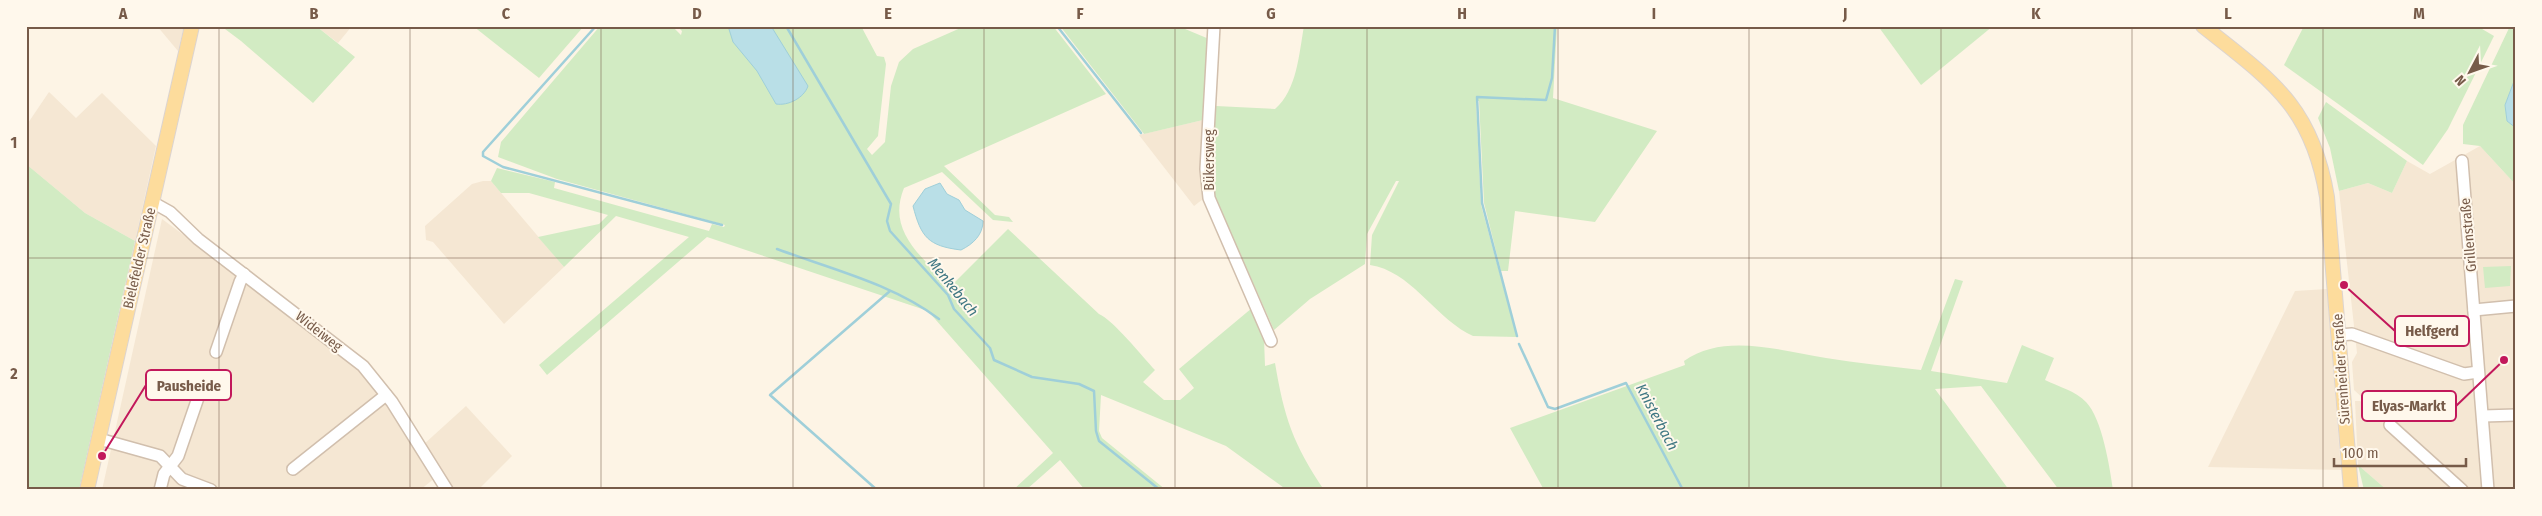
<svg xmlns="http://www.w3.org/2000/svg" width="2542" height="516" viewBox="0 0 2542 516" font-family="'Fira Sans Condensed',sans-serif">
	<rect width="100%" height="100%" fill="#fdf4e5"/>
	<g fill="#f5e7d3">
		<polygon points="157,26 184,26 178,51"/>
		<polygon points="316,26 352,26 338,43"/>
		<polygon points="49,92 76,118 102,93 156,146 135,241 85,213 26,164 26,126"/>
		<polygon points="1203,120 1201,182 1203,199 1194,206 1139,135"/>
		<polygon points="2480,146 2516,185 2516,490 2465,490 2354,390 2352,362 2357,353 2339,191 2368,183 2392,193 2407,161 2430,174"/>
		<polygon points="483,181 491,181 564,267 504,324 433,242 426,240 425,226 472,184"/>
		<polygon points="162,219 245,280 360,369 388,403 435,478 420,490 102,490"/>
		<polygon points="2327,289 2341,470 2208,467 2295,291"/>
		<polygon points="2355,401 2360,401 2457,490 2387,490 2358,465"/>
		<polygon points="466,406 512,456 478,490 452,490 423,445"/>
	</g>
	<g fill="#d2ebc3">
		<polygon points="221,26 316,26 355,57 313,103 241,41"/>
		<polygon points="473,26 584,26 539,78"/>
		<path d="M600,26H672L681,35L682,31L677,26H861L877,56L884,57L886,64L878,136L867,149L872,155L885,142L891,86L899,62L913,49L965,26H1053L1106,94L944,166L995,215L1009,217L1013,222L993,220L942,172L904,188C886,232 923,257 950,287L1008,229L1099,314C1113,320 1142,356 1155,370L1143,382L1164,400H1180L1194,388L1179,369L1252,308L1264,339L1265,366L1275,363C1284,417 1293,444 1324,490H1287L1226,446L1101,395L1099,431L1102,438L1166,490H1085L1060,460L1026,490H1013L1053,453L928,311L707,237L547,375L539,365L689,237L616,216L564,267L538,237L599,224L608,215L529,193H501L491,181L497,168L555,182L554,188L709,231L712,224L724,227L725,225L557,179L498,157L501,142Z"/>
		<polygon points="1060,26 1178,26 1209,39 1203,120 1144,134"/>
		<path d="M1304,26H1557L1553,98L1657,131L1595,222L1515,211L1508,271H1501L1484,203L1479,101H1476L1481,205L1517,337L1473,336L1467,333C1433,314 1410,271 1370,265L1372,235L1399,181H1396L1367,234L1365,264L1310,299L1274,330L1211,188L1216,106L1275,109C1297,90 1299,54 1304,26Z"/>
		<polygon points="1878,26 1993,26 1921,85"/>
		<polygon points="2304,26 2477,26 2494,36 2448,129 2423,165 2284,65"/>
		<polygon points="2510,26 2516,26 2516,76 2505,105 2507,121 2516,128 2516,185 2480,146 2463,144 2463,125"/>
		<polygon points="2326,102 2407,161 2392,193 2368,183 2339,191 2330,148 2318,118"/>
		<polygon points="26,164 85,213 135,241 79,490 26,490"/>
		<polygon points="2511,266 2510,286 2485,288 2483,267"/>
		<path d="M1955,279L1963,281L1931,371L2007,383L2022,345L2054,358L2045,380C2059,387 2076,391 2086,402C2102,418 2110,468 2113,490H2059L1981,386L1935,389L2009,490H1544L1510,428L1685,365L1684,361C1724,332 1781,351 1826,358C1857,363 1889,366 1921,370Z"/>
		<polygon points="2358,465 2387,490 2364,490"/>
	</g>
	<g fill="#b9dfe7" stroke="#9fcfd9">
		<path d="M728,26H771L808,86C804,98 788,106 776,104L757,71L733,42Z"/>
		<polygon points="2516,76 2516,128 2507,121 2505,105"/>
		<path d="M940,183L947,194L959,200L965,210L983,221C983,235 973,244 961,250C928,246 921,237 913,206L925,189Z"/>
	</g>
	<g fill="none" stroke-linecap="round" stroke-linejoin="round">
		<g stroke="#9fcfd9" stroke-width="2.5">
			<polyline points="596,26 483,152 483,156 503,167 722,225"/>
			<polyline points="674,26 674,27"/>
			<polyline points="786,26 891,204 887,221 890,231 948,295 954,309 990,348 994,360 1032,377 1079,384 1094,391 1096,431 1099,441 1160,490"/>
			<polyline points="1057,26 1141,133"/>
			<polyline points="2497,26 2498,27"/>
			<path d="M777,249C831,269 893,284 939,319"/>
			<polyline points="1517,336 1482,203 1477,97 1546,100 1552,78 1555,26"/>
			<polyline points="1519,344 1548,407 1555,409 1626,383 1683,490"/>
			<polyline points="877,490 770,395 890,291"/>
		</g>
		<defs>
			<g id="minor">
				<polyline points="1214,26 1206,169 1209,198 1271,341"/>
				<polyline points="2462,161 2488,490"/>
				<polyline points="152,202 170,212 198,239 363,366 392,402 447,490"/>
				<polyline points="2474,310 2516,306"/>
				<polyline points="2339,335 2352,334 2464,374 2478,372"/>
				<polyline points="216,352 240,282 244,274"/>
				<polyline points="2483,416 2516,415"/>
				<polyline points="2390,425 2462,490"/>
				<polyline points="99,439 160,456 182,479 211,490"/>
				<polyline points="293,469 386,395"/>
				<polyline points="160,490 164,474 178,456 201,389"/>
			</g>
			<g id="major">
				<path d="M2203,26C2271,80 2312,106 2327,197L2351,490"/>
				<polyline points="87,490 192,26"/>
			</g>
		</defs>
		<use href="#minor" stroke="#d1bfad" stroke-width="14"/>
		<use href="#major" stroke="#dcd4d0" stroke-width="16"/>
		<use href="#minor" stroke="#fff" stroke-width="11"/>
		<use href="#major" stroke="#fddc9c" stroke-width="14"/>
	</g>
	<path fill="none" stroke="#775b49" stroke-width="1" stroke-opacity="0.55" d="M219,26V490M410,26V490M601,26V490M793,26V490M984,26V490M1175,26V490M1367,26V490M1558,26V490M1749,26V490M1941,26V490M2132,26V490M2323,26V490M26,258H2516"/>
	<g text-anchor="middle" stroke-width="4" stroke-linejoin="round" paint-order="stroke">
		<g font-size="14" fill="#775b49" stroke="#fff8ec">
			<text transform="translate(1209 160) rotate(-90)" y="5">Bükersweg</text>
			<text transform="translate(2468 235) rotate(-95)" y="5">Grillenstraße</text>
			<text transform="translate(139 258) rotate(-77)" y="5">Bielefelder Straße</text>
			<text transform="translate(319 331) rotate(38)" y="5">Wideiweg</text>
			<text transform="translate(2341 369) rotate(-94)" y="5">Sürenheider Straße</text>
		</g>
		<g font-size="15" font-style="italic" fill="#3f7783" stroke="#fff8ec">
			<text transform="translate(953 287) rotate(51)" y="5">Menkebach</text>
			<text transform="translate(1657 417) rotate(62)" y="5">Knisterbach</text>
		</g>
	</g>
	<path fill="none" stroke="#c2185b" stroke-width="2" d="M2344 285L2395 331M102 456L146 385M2504 360L2456 406"/>
	<g fill="#c2185b" stroke="#fff8ec" stroke-width="2">
		<circle cx="2344" cy="285" r="5"/>
		<circle cx="102" cy="456" r="5"/>
		<circle cx="2504" cy="360" r="5"/>
	</g>
	<g fill="#fff8ec" stroke="#c2185b" stroke-width="2">
		<rect x="2395" y="316" width="74" height="30" rx="5"/>
		<rect x="146" y="370" width="85" height="30" rx="5"/>
		<rect x="2362" y="391" width="94" height="30" rx="5"/>
	</g>
	<g font-size="15" text-anchor="middle" font-weight="bold" fill="#775b49">
		<text x="2432" y="336">Helfgerd</text>
		<text x="189" y="391">Pausheide</text>
		<text x="2409" y="411">Elyas-Markt</text>
	</g>
	<rect width="2542" height="516" fill="none" stroke="#fff8ec" stroke-width="55"/>
	<g transform="translate(2470 72) rotate(229)" stroke="#fff8ec" stroke-width="4" paint-order="stroke">
	<path d="M0-4L9 19L0 12L-9 19Z" fill="#775b49"/>
	<text y="-8" font-size="14" font-weight="bold" text-anchor="middle" fill="#775b49">N</text>
	</g>
	<path d="M2334 458v8h132v-8" fill="none" stroke="#775b49" stroke-width="2.5"/>
	<text x="2342" y="458" font-size="15" fill="#775b49" stroke="#fff8ec" stroke-width="4" paint-order="stroke">100 m</text>
	<rect x="28" y="28" width="2486" height="460" fill="none" stroke="#775b49" stroke-width="2"/>
	<g font-size="16" text-anchor="middle" font-weight="bold" fill="#775b49">
		<text x="123" y="19">A</text>
		<text x="314" y="19">B</text>
		<text x="506" y="19">C</text>
		<text x="697" y="19">D</text>
		<text x="888" y="19">E</text>
		<text x="1080" y="19">F</text>
		<text x="1271" y="19">G</text>
		<text x="1462" y="19">H</text>
		<text x="1654" y="19">I</text>
		<text x="1845" y="19">J</text>
		<text x="2036" y="19">K</text>
		<text x="2228" y="19">L</text>
		<text x="2419" y="19">M</text>
		<text x="14" y="148">1</text>
		<text x="14" y="379">2</text>
	</g>
</svg>
